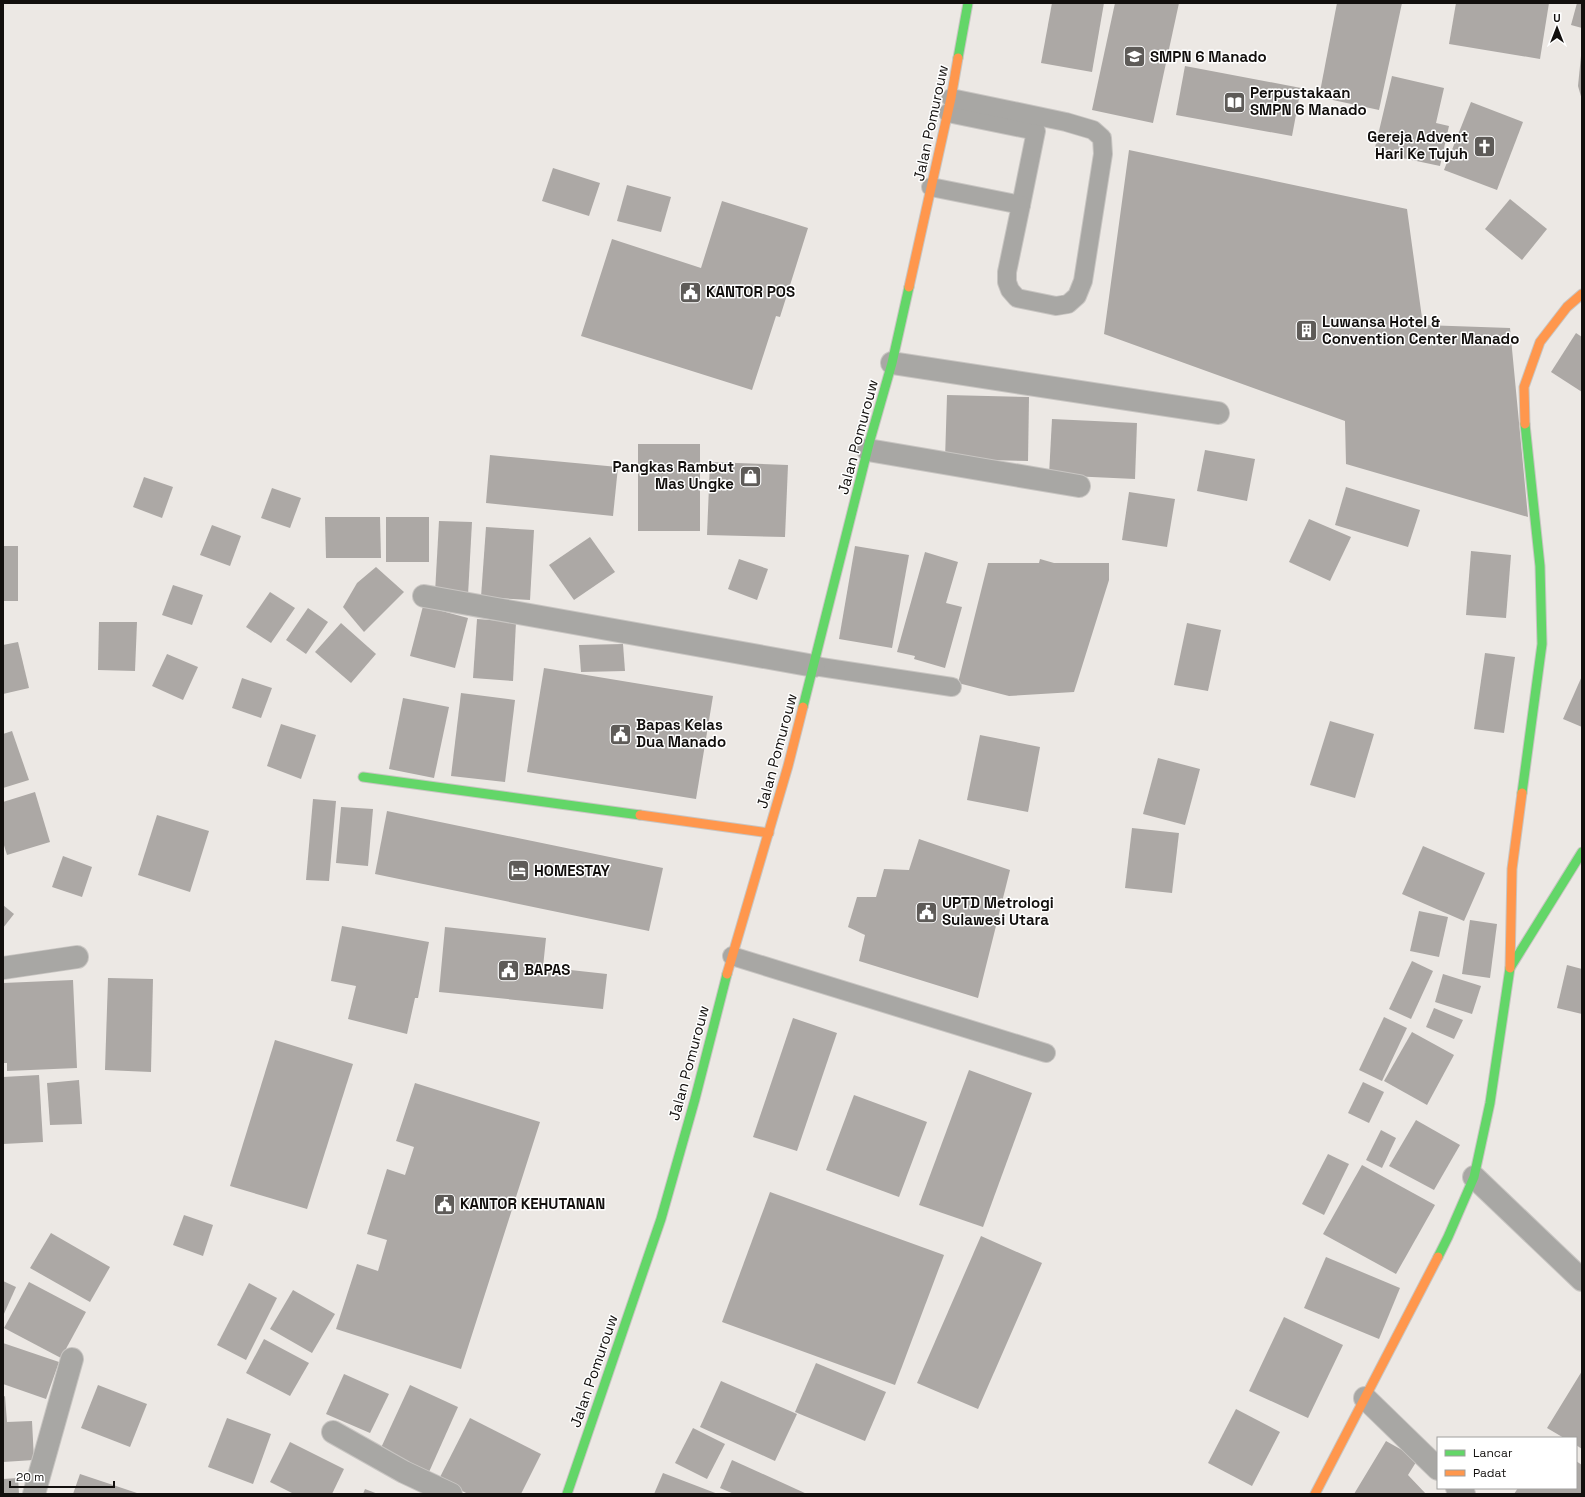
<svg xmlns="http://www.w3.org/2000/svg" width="1585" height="1497" viewBox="0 0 1585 1497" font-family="'Space Grotesk',sans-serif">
	<rect width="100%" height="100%" fill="#ece8e4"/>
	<g fill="#aca8a5">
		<polygon points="1052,3 1104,3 1092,72 1041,63"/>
		<polygon points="1115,3 1179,3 1153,123 1092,110"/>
		<polygon points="1337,3 1402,3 1379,110 1319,97"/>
		<polygon points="1456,3 1549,3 1540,59 1449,44"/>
		<polygon points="1577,3 1582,3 1582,28 1571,25"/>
		<polygon points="1581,56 1582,56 1582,100 1578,86"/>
		<polygon points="1185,66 1301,88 1292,136 1176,115"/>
		<polygon points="1392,76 1444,88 1436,123 1449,126 1440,166 1374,152"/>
		<polygon points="1471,102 1523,122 1497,190 1444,170"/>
		<polygon points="1129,150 1407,209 1423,325 1510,328 1528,517 1346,464 1345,421 1104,334"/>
		<polygon points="553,168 600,183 589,216 542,201"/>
		<polygon points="627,185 671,197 661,232 617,221"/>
		<polygon points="1510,199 1547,229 1522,260 1485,229"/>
		<polygon points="722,201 808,228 780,317 776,316 752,390 581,336 612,239 701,268"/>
		<polygon points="1576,333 1582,337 1582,392 1551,372"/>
		<polygon points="947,395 1029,397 1028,461 945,459"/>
		<polygon points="1052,419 1137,423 1135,479 1049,475"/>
		<rect x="638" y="444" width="62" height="87"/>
		<polygon points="1205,450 1255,459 1247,501 1197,491"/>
		<polygon points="490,455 618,467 613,516 486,503"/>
		<polygon points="710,462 788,465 785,537 707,535"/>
		<polygon points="144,477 173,487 162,518 133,507"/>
		<polygon points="1346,487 1420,510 1408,547 1335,525"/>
		<polygon points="272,488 301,498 290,528 261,518"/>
		<polygon points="1129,492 1175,499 1167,547 1122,540"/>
		<polygon points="325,517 380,517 381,558 326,558"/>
		<rect x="386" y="517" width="43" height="45"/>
		<polygon points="1309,519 1351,537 1330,581 1289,562"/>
		<polygon points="439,521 472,522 468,595 435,593"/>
		<polygon points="212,525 241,536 230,566 200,555"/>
		<polygon points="486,527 534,530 530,600 481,597"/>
		<polygon points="590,537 615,572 574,600 549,565"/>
		<rect x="3" y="546" width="15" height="55"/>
		<polygon points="855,546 909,555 892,648 839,639"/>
		<polygon points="1471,551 1511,555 1506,618 1466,615"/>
		<polygon points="925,552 958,562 946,603 962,607 945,668 914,659 915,656 897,652"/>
		<polygon points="739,559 768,569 757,600 728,589"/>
		<polygon points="1040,559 1054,563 1109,563 1109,580 1074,692 1009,696 958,683 988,563 1039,563"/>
		<polygon points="376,567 404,592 364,632 343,607 357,583"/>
		<polygon points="173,585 203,595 192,625 162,615"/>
		<polygon points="270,592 295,608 271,643 246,627"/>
		<polygon points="423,606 468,618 455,668 410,656"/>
		<polygon points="308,608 328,622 306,654 286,640"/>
		<polygon points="477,619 516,622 513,681 473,678"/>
		<polygon points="99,622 137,622 135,671 98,670"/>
		<polygon points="341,623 376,654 351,683 315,652"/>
		<polygon points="1187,623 1221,630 1208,691 1174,685"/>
		<polygon points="18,642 29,688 3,694 3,645"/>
		<polygon points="623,644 625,671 581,672 579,645"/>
		<polygon points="1485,653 1515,657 1504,733 1474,729"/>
		<polygon points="167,654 198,667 183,700 152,686"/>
		<polygon points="544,668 713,696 696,799 527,772"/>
		<polygon points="1582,676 1582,727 1563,719"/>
		<polygon points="242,678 272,688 261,718 232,708"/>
		<polygon points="461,693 515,700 505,782 451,776"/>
		<polygon points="403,698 449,707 434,778 389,769"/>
		<polygon points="1330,721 1374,734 1355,798 1310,785"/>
		<polygon points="281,724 316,735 301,779 267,766"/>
		<polygon points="12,731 29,780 3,788 3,734"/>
		<polygon points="980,735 1040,747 1028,812 967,800"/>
		<polygon points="1158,758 1200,769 1185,825 1143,814"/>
		<polygon points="35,792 50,842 7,855 3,842 3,802"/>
		<polygon points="313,799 336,801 329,881 306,880"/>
		<polygon points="341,807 373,809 368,866 336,863"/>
		<polygon points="387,811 663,868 649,931 375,874"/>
		<polygon points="157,815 209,831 190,892 138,875"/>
		<polygon points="1132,828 1179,833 1172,893 1125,888"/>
		<polygon points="919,839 1010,870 978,998 859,961 865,935 848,927 857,897 876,897 884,869 909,870"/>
		<polygon points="1423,846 1485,873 1464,921 1402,894"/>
		<polygon points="63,856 92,867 82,897 52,887"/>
		<polygon points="3,905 14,914 3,928"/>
		<polygon points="1419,911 1448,917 1439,957 1410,951"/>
		<polygon points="1470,920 1497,924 1490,978 1462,974"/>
		<polygon points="342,926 429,942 418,998 415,998 407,1034 348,1019 356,986 331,981"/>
		<polygon points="445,927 546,938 543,967 607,974 603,1009 439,992"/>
		<polygon points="1412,961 1433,971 1411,1019 1389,1009"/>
		<polygon points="1567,965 1582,969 1582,1014 1557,1008"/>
		<polygon points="1443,974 1481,986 1472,1014 1435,1002"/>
		<polygon points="108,978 153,979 151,1072 105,1070"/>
		<polygon points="73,980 77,1068 7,1071 7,1063 3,1063 3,983"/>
		<polygon points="1434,1008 1463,1020 1454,1039 1426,1027"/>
		<polygon points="1384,1017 1407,1028 1382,1081 1359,1070"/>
		<polygon points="793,1018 837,1033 797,1151 753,1137"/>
		<polygon points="1412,1032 1454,1055 1427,1105 1384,1081"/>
		<polygon points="275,1040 353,1064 307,1209 230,1186"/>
		<polygon points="969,1070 1032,1093 983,1227 919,1205"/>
		<polygon points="39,1075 43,1142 3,1144 3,1077"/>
		<polygon points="79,1080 82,1124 50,1125 47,1083"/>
		<polygon points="1363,1082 1384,1092 1369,1123 1348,1113"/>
		<polygon points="415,1083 540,1122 461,1369 336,1329 357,1264 378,1271 387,1240 367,1234 387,1169 405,1175 414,1147 396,1141"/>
		<polygon points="854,1095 927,1122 899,1197 826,1170"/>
		<polygon points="1416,1120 1460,1145 1434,1190 1389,1166"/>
		<polygon points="1381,1130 1396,1138 1382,1168 1366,1160"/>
		<polygon points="1328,1154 1349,1164 1324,1215 1302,1204"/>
		<polygon points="1362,1165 1435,1205 1396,1274 1323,1234"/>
		<polygon points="770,1192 944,1255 895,1385 722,1322"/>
		<polygon points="184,1215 213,1225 203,1256 173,1245"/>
		<polygon points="51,1233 110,1267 90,1302 30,1268"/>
		<polygon points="981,1236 1042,1263 978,1409 917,1383"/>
		<polygon points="1326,1257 1400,1288 1379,1339 1304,1308"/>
		<polygon points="3,1281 16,1287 3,1316"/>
		<polygon points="29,1282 86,1312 61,1358 4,1328"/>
		<polygon points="249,1283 277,1298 246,1360 217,1345"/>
		<polygon points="293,1290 335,1314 312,1353 270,1329"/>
		<polygon points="1284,1317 1343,1345 1308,1418 1249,1391"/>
		<polygon points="264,1339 309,1363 290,1396 246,1373"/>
		<polygon points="3,1343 59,1362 46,1399 3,1384"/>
		<polygon points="816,1363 886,1392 865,1441 795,1412"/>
		<polygon points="1582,1371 1582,1449 1576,1445 1576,1438 1564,1438 1547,1428"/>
		<polygon points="344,1374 389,1394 370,1433 326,1414"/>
		<polygon points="721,1381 797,1414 775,1461 700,1427"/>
		<polygon points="98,1385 147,1404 130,1447 81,1428"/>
		<polygon points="410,1385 458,1407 429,1472 380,1450"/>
		<polygon points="5,1396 7,1422 32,1421 34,1460 3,1462 3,1397"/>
		<polygon points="1236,1409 1280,1432 1252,1486 1208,1463"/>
		<polygon points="227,1418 271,1434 253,1484 208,1467"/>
		<polygon points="470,1418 541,1454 521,1494 468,1494 439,1479"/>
		<polygon points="693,1428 725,1444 707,1479 675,1463"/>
		<polygon points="1386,1441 1418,1459 1408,1475 1426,1494 1354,1494"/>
		<polygon points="290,1442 344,1469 332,1494 294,1494 270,1482"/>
		<polygon points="732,1460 807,1494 734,1494 720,1488"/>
		<polygon points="1576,1461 1582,1465 1582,1494 1514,1494 1518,1488 1576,1488"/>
		<polygon points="663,1473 718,1494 654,1494"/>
		<polygon points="80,1474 140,1494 73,1494"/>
		<polygon points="18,1478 19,1494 3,1494 3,1479"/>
		<polygon points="365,1489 378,1494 363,1494"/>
	</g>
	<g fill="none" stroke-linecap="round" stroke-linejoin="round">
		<defs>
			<g id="lane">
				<polyline points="948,113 1036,131 1021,205"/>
				<polyline points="931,187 1021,205 1007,272 1007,282 1010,290 1017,298 1056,306 1068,304 1077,296 1083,281 1103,154 1102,138 1093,130 1066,122 951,98"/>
				<polyline points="814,666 952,687"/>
				<polyline points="732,956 1046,1053"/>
			</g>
			<g id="street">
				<polyline points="892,363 1218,413"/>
				<polyline points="868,450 1079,486"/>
				<polyline points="424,596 814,666"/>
				<polyline points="3,968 77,957"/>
				<polyline points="1474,1177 1582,1280"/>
				<polyline points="1365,1398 1438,1469"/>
				<polyline points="333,1432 404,1472 451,1494"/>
				<polyline points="1457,1488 1464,1494"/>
				<polyline points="34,1494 72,1359"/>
			</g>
			<g id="fast">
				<polyline points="958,58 968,3"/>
				<polyline points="803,707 870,440 892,363 909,287"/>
				<polyline points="363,777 640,815"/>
				<polyline points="1522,793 1542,644 1540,566 1525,424"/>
				<polyline points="1438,1257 1448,1237 1474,1177 1490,1103 1510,968 1582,852"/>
				<polyline points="567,1494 661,1219 695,1099 727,974"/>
			</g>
			<g id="slow">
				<polyline points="909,287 951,98 958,58"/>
				<polyline points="1525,424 1524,387 1540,342 1567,307 1582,294"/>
				<polyline points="640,815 769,833"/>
				<polyline points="1510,968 1512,869 1522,793"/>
				<polyline points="727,974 788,766 803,707"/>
				<polyline points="1315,1494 1438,1257"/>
			</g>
		</defs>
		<use href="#lane" stroke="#c8c5c2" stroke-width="20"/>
		<use href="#street" stroke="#c8c5c2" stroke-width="24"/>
		<use href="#fast" stroke="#c8c5c2" stroke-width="11"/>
		<use href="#slow" stroke="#c8c5c2" stroke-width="11"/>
		<use href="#lane" stroke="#a8a7a4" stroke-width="18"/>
		<use href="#street" stroke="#a8a7a4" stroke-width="22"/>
		<use href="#fast" stroke="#63d668" stroke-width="9"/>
		<use href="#slow" stroke="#ff974d" stroke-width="9"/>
	</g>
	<defs>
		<symbol id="school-square" viewBox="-11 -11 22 22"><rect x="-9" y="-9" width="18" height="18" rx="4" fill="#5e5b58" stroke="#fff"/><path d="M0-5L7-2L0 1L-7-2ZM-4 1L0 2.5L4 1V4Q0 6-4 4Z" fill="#fff"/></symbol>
		<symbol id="library-square" viewBox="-11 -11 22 22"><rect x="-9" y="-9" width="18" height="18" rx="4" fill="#5e5b58" stroke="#fff"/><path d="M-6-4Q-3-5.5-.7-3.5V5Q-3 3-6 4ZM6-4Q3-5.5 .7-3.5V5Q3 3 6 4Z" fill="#fff"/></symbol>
		<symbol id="church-square" viewBox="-11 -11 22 22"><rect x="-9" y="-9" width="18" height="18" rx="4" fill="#5e5b58" stroke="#fff"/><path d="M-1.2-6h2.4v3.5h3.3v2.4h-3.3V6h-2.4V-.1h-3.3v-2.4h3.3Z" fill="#fff"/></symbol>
		<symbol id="civic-square" viewBox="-11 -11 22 22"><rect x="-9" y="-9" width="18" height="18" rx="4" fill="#5e5b58" stroke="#fff"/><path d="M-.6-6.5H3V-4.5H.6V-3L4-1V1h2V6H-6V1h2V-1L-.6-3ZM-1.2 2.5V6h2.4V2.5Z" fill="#fff"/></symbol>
		<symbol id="building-square" viewBox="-11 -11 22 22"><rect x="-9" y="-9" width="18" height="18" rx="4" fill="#5e5b58" stroke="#fff"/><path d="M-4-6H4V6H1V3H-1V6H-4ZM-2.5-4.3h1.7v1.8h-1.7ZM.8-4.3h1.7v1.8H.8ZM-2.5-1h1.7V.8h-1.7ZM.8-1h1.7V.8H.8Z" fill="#fff"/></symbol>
		<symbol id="shop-square" viewBox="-11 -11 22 22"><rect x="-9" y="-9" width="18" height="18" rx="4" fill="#5e5b58" stroke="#fff"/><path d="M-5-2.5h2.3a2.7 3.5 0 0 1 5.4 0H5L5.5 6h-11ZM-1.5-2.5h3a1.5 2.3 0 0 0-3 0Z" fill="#fff"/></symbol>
		<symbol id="hotel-square" viewBox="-11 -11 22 22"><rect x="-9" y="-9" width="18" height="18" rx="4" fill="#5e5b58" stroke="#fff"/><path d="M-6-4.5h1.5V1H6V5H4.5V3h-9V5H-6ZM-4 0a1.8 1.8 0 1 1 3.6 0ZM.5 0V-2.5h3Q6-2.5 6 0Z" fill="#fff"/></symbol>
	</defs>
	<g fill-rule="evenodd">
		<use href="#school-square" x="1122" y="44" width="25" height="25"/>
		<use href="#library-square" x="1222" y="90" width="25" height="25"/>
		<use href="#church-square" x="1472" y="134" width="25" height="25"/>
		<use href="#civic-square" x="678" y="280" width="25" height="25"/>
		<use href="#building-square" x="1294" y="318" width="25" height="25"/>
		<use href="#shop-square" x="738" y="464" width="25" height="25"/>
		<use href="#civic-square" x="608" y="722" width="25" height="25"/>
		<use href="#hotel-square" x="506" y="858" width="25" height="25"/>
		<use href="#civic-square" x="914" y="900" width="25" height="25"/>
		<use href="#civic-square" x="496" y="958" width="25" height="25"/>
		<use href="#civic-square" x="432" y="1192" width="25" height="25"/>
	</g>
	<g text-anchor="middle" stroke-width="3" stroke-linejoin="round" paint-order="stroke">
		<g font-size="15" font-weight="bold" fill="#120f0d" stroke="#fff" text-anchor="start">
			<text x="1150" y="62">SMPN 6 Manado</text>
			<text x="1250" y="98">Perpustakaan<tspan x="1250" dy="17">SMPN 6 Manado</tspan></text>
			<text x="1468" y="142" text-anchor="end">Gereja Advent<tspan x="1468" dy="17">Hari Ke Tujuh</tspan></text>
			<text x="706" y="297">KANTOR POS</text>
			<text x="1322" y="327">Luwansa Hotel &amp;<tspan x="1322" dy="17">Convention Center Manado</tspan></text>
			<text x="734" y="472" text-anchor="end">Pangkas Rambut<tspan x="734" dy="17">Mas Ungke</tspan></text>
			<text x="636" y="730">Bapas Kelas<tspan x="636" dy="17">Dua Manado</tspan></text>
			<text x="534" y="876">HOMESTAY</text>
			<text x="942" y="908">UPTD Metrologi<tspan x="942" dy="17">Sulawesi Utara</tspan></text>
			<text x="524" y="975">BAPAS</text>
			<text x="460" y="1209">KANTOR KEHUTANAN</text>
		</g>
		<g font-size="15" fill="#120f0d" stroke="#fff">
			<text transform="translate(931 123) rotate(-78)" y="5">Jalan Pomurouw</text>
			<text transform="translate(858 437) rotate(-75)" y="5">Jalan Pomurouw</text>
			<text transform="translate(777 751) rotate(-75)" y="5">Jalan Pomurouw</text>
			<text transform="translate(689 1063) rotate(-75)" y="5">Jalan Pomurouw</text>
			<text transform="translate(594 1371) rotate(-71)" y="5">Jalan Pomurouw</text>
		</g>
	</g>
	<rect width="1585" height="1497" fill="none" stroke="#120f0d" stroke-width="8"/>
	<rect x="1437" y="1437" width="140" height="52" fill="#ffffff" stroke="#a09f9e"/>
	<rect x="1445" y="1450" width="20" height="6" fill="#63d668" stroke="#a09f9e"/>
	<text x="1473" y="1457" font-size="12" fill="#120f0d">Lancar</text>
	<rect x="1445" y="1470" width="20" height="6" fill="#ff974d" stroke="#a09f9e"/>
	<text x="1473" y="1477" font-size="12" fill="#120f0d">Padat</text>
	<g transform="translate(1557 28)" stroke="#ffffff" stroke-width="3" paint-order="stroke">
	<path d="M0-3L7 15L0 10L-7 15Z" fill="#120f0d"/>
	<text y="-6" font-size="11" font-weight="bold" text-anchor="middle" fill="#120f0d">U</text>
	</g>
	<path d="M10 1481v6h104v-6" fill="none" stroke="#120f0d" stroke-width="2"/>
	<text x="16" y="1481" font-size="12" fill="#120f0d" stroke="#ffffff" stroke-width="3" paint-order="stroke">20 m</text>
</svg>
